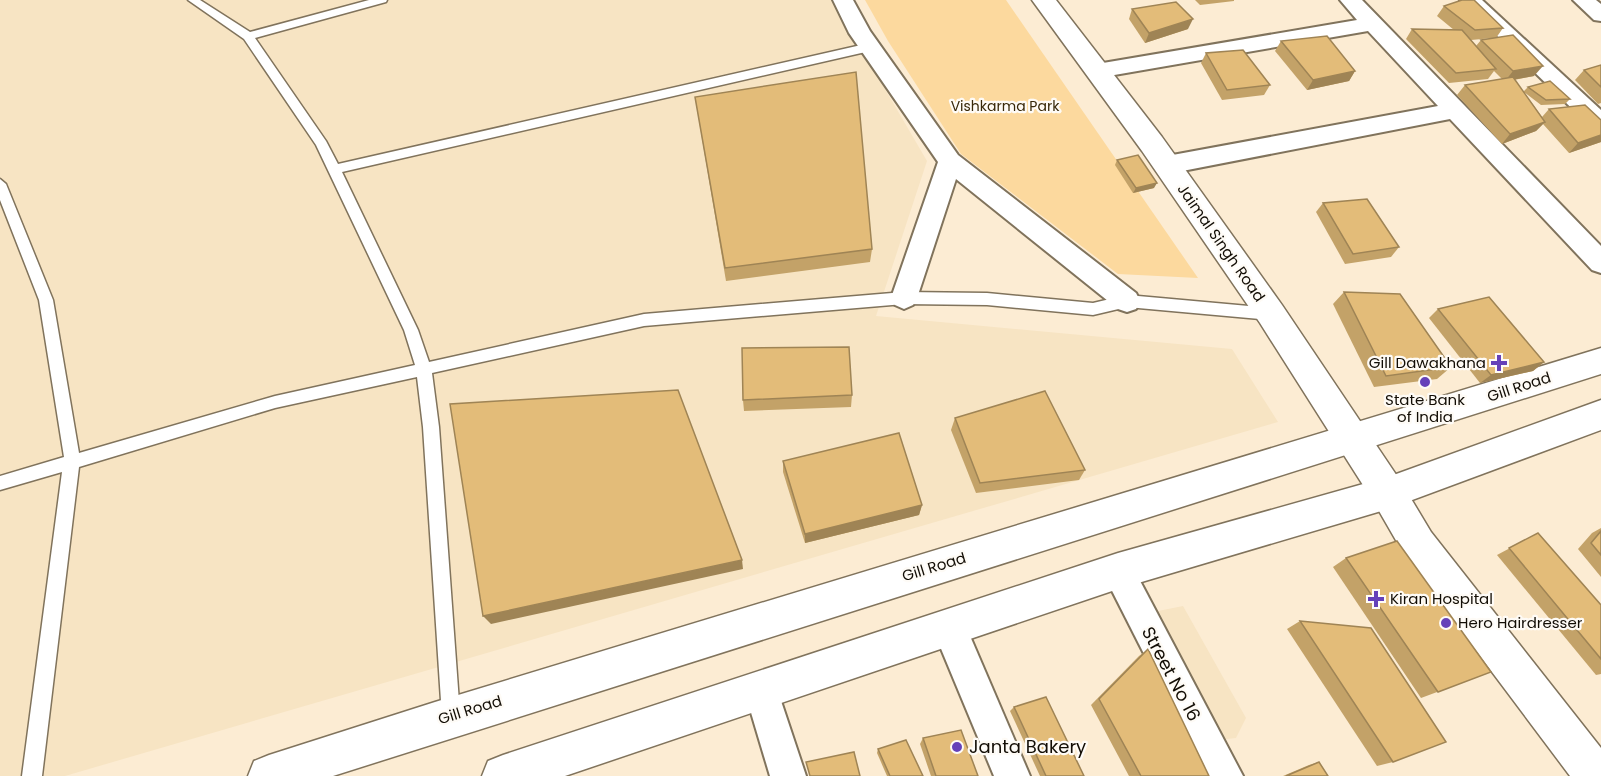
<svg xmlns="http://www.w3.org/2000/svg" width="1601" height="776" viewBox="0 0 1601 776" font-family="Poppins,sans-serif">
	<rect width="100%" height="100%" fill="#fcecd3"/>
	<g fill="#f7e4c3">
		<polygon points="0,0 833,0 927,161 876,316 1232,349 1278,422 65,776 0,776"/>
		<polygon points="1183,606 1246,718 1236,738 1217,740 1153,612"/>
	</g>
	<polygon fill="#fcd99e" points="865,0 1006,0 1198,278 1118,274 961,154 888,41"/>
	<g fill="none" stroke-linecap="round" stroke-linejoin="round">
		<defs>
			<polygon id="service" points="188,0 200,0 250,32 369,0 387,0 386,2 255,38 326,141 338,164 870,43 874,44 876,47 870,51 342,172 418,330 429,362 644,314 904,292 987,293 1093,303 1127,295 1271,308 1276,310 1278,314 1276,318 1271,320 1127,307 1093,315 987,305 904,304 644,326 432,373 439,427 460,716 458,723 451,725 444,723 442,716 423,427 417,377 275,408 79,467 42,776 22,776 62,472 0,490 0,476 64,457 39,300 0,200 0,179 6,184 53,300 79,453 275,396 415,365 404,330 316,145 244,39"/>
			<g id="minor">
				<polygon points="833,0 853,0 870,31 958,155 1136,293 1140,301 1136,309 1127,312 1118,309 956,179 917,298 913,305 904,309 895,305 891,298 938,162 849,33"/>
				<polygon points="1340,0 1362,0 1601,246 1601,273 1592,270 1450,119 1167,174 1159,171 1155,165 1159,159 1167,156 1438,106 1368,31 1097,78 1089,76 1086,71 1089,66 1097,64 1357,20"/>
				<polygon points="1460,0 1482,0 1601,110 1601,131 1593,129"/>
				<polygon points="1573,0 1596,0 1601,4 1601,21 1594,20"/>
				<polygon points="1118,556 1129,560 1243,776 1206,776 1102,571 1107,560"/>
				<polygon points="949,610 961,615 1030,776 994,776 932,627 937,615"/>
				<polygon points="761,672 773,677 806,776 770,776 744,689 749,677"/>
			</g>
			<polygon id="tertiary" points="1032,0 1056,0 1162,137 1282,305 1401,482 1431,532 1601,748 1601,776 1570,776 1405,556 1375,504 1260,323 1142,151"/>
			<g id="primary">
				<polygon points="1601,348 1601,374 333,776 248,776 254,761 269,755 435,702"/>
				<polygon points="1601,400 1601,430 1388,509 1118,589 565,776 482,776 488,761 503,755 1118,553 1388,477"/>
			</g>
		</defs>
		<use href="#service" stroke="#80735c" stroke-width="3"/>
		<use href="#minor" stroke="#80735c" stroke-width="4"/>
		<use href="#tertiary" stroke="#80735c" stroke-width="3"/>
		<use href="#primary" stroke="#80735c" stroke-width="3"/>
		<use href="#service" fill="#fff" fill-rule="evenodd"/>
		<use href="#minor" fill="#fff" fill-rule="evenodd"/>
		<use href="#tertiary" fill="#fff" fill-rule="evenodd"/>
		<use href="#primary" fill="#fff" fill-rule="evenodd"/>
	</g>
	<g fill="#c3a268" fill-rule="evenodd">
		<polygon points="1195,0 1234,0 1234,1 1200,5"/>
		<path d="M1444,6L1503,28L1496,38L1534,76L1514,80L1523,92L1528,87L1570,99L1565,104L1541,105L1524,92L1542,117L1549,109L1601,142L1569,153L1543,124L1536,131L1502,144L1457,95L1465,85L1502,79L1494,71L1488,79L1449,83L1406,39L1412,29L1454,30L1437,16ZM1493,38L1481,40L1476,46L1471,40Z"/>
		<polygon points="1132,9 1188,29 1145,43 1129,19"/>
		<polygon points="1281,41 1355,71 1349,81 1307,90 1275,51"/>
		<polygon points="1206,53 1270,85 1264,95 1222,100 1201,63"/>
		<polygon points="1601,65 1601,103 1598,104 1575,80 1584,70"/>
		<polygon points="695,97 872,249 870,262 726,281"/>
		<polygon points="1117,160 1154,188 1133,193 1115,165"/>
		<polygon points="1323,203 1399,247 1391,257 1345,264 1316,212"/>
		<polygon points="1344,292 1451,367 1437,379 1374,387 1333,304"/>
		<polygon points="1438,309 1544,362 1533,371 1480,383 1429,318"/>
		<polygon points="852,395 851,407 744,411 743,400"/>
		<polygon points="955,418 1085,470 1079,480 976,493 951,430"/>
		<polygon points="783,461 922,505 919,515 805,543 783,472"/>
		<polygon points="1601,528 1601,577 1578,549 1592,533"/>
		<polygon points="1538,533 1601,605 1601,674 1596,675 1497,555"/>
		<polygon points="1346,558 1491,672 1421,698 1333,567"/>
		<polygon points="1300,621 1393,762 1377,766 1287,629"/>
		<polygon points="1148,649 1209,776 1129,776 1091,705 1139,656"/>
		<polygon points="1014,707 1084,776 1040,776 1010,711"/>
		<polygon points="923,738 978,776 931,776 920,744"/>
		<polygon points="878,749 923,776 887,776 877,753"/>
		<polygon points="1319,762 1328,776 1283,776 1309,765"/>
	</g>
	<g fill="#9f8455">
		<polygon points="1193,19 1188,29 1145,43 1149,33"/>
		<polygon points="1543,66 1534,76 1505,81 1513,71"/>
		<polygon points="1355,71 1349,81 1307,90 1313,80"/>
		<polygon points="1545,122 1536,131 1502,144 1510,134"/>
		<polygon points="1601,135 1601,142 1569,153 1578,143"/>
		<polygon points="1157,183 1154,188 1133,193 1136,188"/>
		<polygon points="1544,362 1533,371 1480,383 1491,375"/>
		<polygon points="922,505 919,515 805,543 805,534"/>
		<polygon points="742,560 743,569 491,624 483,616"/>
	</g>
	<g fill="#e3bc79" stroke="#9f8455" stroke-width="1.5">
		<polygon points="1462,0 1474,0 1503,28 1475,30 1444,6"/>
		<polygon points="1176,2 1193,19 1149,33 1132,9"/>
		<polygon points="1412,29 1462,30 1496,69 1456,73"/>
		<polygon points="1513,35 1543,66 1513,71 1481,40"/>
		<polygon points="1327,36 1355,71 1313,80 1281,41"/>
		<polygon points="1243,50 1270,85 1227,90 1206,53"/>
		<polygon points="1601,65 1601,87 1584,70"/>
		<polygon points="856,72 872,249 725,268 695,97"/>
		<polygon points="1513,77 1545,122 1510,134 1465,85"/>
		<polygon points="1550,81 1570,99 1546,100 1528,87"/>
		<polygon points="1585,105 1601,120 1601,135 1578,143 1549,109"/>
		<polygon points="1138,155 1157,183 1136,188 1117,160"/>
		<polygon points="1367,199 1399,247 1353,254 1323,203"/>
		<polygon points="1344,292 1400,294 1451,367 1386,376"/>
		<polygon points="1489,297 1544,362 1491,375 1438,309"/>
		<polygon points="849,347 852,395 743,400 742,348"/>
		<polygon points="678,390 742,560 483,616 450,404"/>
		<polygon points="1045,391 1085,470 980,483 955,418"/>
		<polygon points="899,433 922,505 805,534 783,461"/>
		<polygon points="1601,531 1601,555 1591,543"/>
		<polygon points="1538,533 1601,605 1601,659 1509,548"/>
		<polygon points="1397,541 1491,672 1438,692 1346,558"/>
		<polygon points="1300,621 1371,628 1446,742 1393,762"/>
		<polygon points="1148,649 1209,776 1141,776 1099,699"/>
		<polygon points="1046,697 1084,776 1046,776 1014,707"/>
		<polygon points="961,730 978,776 936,776 923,738"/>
		<polygon points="906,740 923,776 890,776 878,749"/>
		<polygon points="854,752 860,776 810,776 806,762"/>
		<polygon points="1319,762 1328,776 1286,776"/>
	</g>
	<g fill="#6541b9" stroke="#fefbf6" stroke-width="2">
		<path d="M1496 354h6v6h6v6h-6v6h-6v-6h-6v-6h6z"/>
		<circle cx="1425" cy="382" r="6"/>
		<path d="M1373 590h6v6h6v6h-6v6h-6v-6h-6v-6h6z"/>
		<circle cx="1446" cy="623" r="6"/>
		<circle cx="957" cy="747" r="6"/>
	</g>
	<g text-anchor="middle" stroke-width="4.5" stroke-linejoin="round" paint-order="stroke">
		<g font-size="14" fill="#382809" stroke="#fefbf6">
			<text x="1005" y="111">Vishkarma Park</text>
		</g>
		<g font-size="15" fill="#120d05" stroke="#fefbf6">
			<text transform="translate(1221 243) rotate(55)" y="5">Jaimal Singh Road</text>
			<text transform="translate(1519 387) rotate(-18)" y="5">Gill Road</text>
			<text transform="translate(934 567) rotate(-17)" y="5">Gill Road</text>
			<text transform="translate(470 710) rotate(-17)" y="5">Gill Road</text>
		</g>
		<g font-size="15" fill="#120d05" stroke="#fefbf6" text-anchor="start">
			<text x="1486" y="368" text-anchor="end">Gill Dawakhana</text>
			<text x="1425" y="405" text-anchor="middle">State Bank<tspan x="1425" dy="17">of India</tspan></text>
			<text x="1390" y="604">Kiran Hospital</text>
			<text x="1458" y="628">Hero Hairdresser</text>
		</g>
		<g font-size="18" fill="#120d05" stroke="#fefbf6">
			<text transform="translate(1171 674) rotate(62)" y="6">Street No 16</text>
		</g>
		<g font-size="18" fill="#120d05" stroke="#fefbf6" text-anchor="start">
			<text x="969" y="753">Janta Bakery</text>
		</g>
	</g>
</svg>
